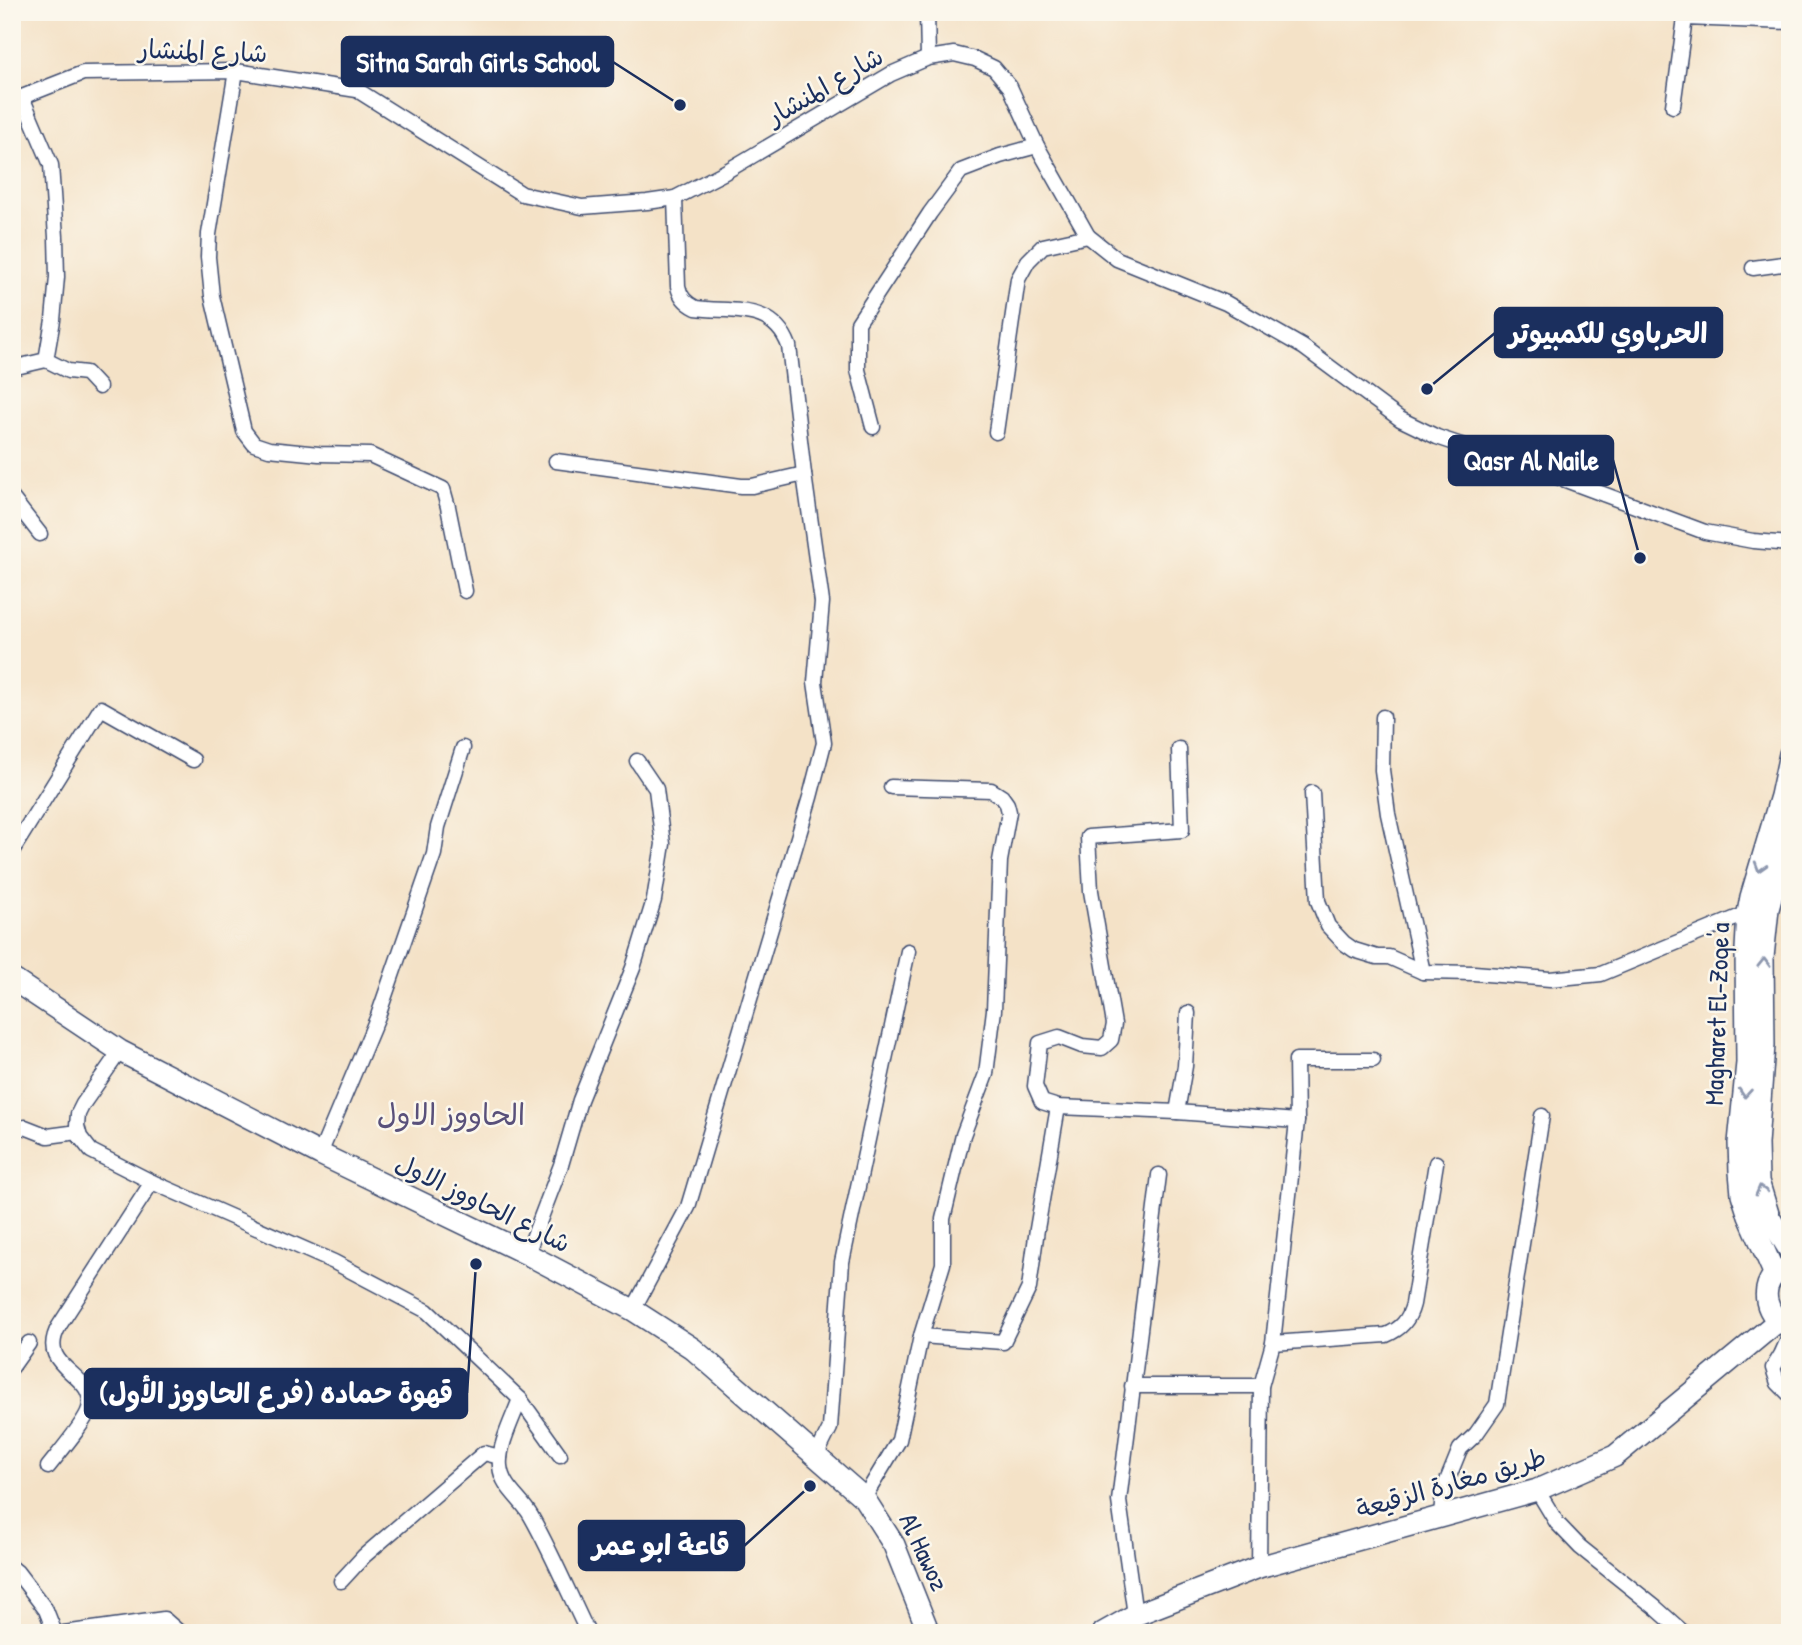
<svg xmlns="http://www.w3.org/2000/svg" width="1802" height="1645" viewBox="0 0 1802 1645" font-family="'Patrick Hand','Playpen Sans Arabic',sans-serif">
	<rect width="100%" height="100%" fill="#fbf7ec"/>
	<filter id="ink" filterUnits="userSpaceOnUse"><feTurbulence type="fractalNoise" baseFrequency=".0143" numOctaves="2"/><feDisplacementMap in="SourceGraphic" scale="14" xChannelSelector="R" yChannelSelector="G"/><feConvolveMatrix kernelMatrix="1 2 1 2 8 2 1 2 1" color-interpolation-filters="sRGB"/></filter>
	<filter id="wash" filterUnits="userSpaceOnUse"><feTurbulence type="fractalNoise" baseFrequency=".00686" numOctaves="4" result="noise"/><feDisplacementMap in="SourceGraphic" scale="28" xChannelSelector="R" yChannelSelector="G"/><feGaussianBlur stdDeviation="1.57" result="paint"/><feColorMatrix in="noise" values="0 0 0 0 0 0 0 0 0 0 0 0 0 0 0 0 0 1.4 0 .05"/><feComposite in="paint" operator="in"/></filter>
	<g filter="url(#wash)">
		<rect width="100%" height="100%" fill="#f4e2c7"/>
	</g>
	<g filter="url(#ink)">
		<g fill="none" stroke-linecap="round" stroke-linejoin="round">
			<defs>
				<g id="street">
					<polyline points="927,12 928,58"/>
					<polyline points="236,71 209,234 208,257 212,296 244,431 254,444 269,449 319,454 370,455 443,489 448,507 465,591"/>
					<polyline points="12,102 22,97 83,73 236,71 357,90 522,194 582,207 647,202 675,198 725,172 891,74 928,58 954,54 975,59 994,68 1010,87 1037,146 1088,236 1117,259 1226,303 1303,347 1400,419 1437,437 1560,478 1705,532 1753,541 1790,544"/>
					<polyline points="1673,106 1685,18 1790,22"/>
					<polyline points="1753,268 1790,263"/>
					<polyline points="46,360 68,371 86,373 99,387"/>
					<polyline points="12,368 46,360 53,320 57,277 56,237 51,165 22,97"/>
					<polyline points="873,427 858,370 858,323 930,213 961,171 1000,156 1037,146"/>
					<polyline points="996,432 1018,279 1028,261 1043,246 1088,236"/>
					<polyline points="556,461 741,486 752,486 804,474"/>
					<polyline points="12,498 40,534"/>
					<polyline points="1383,717 1382,770 1388,814 1423,972"/>
					<polyline points="1179,749 1182,830 1088,837 1091,891 1114,1024 1111,1040 1102,1048 1082,1046 1059,1037 1040,1043 1035,1086 1042,1102 1058,1107 1177,1112 1297,1121"/>
					<polyline points="1312,793 1318,901 1328,926 1344,943 1354,950 1377,957 1389,957 1423,972 1474,973 1550,979 1601,974 1748,913"/>
					<polyline points="12,851 101,708 193,760"/>
					<polyline points="120,1051 83,1104 78,1114 77,1126 80,1137 91,1151 152,1182 334,1262 427,1311 520,1399 560,1455"/>
					<polyline points="1177,1112 1185,1066 1188,1013"/>
					<polyline points="12,1131 25,1127 48,1136 78,1132"/>
					<polyline points="320,1154 378,1016 434,854 438,827 463,748"/>
					<polyline points="527,1254 561,1165 580,1100 633,968 654,900 663,844 656,789 637,761"/>
					<path d="M633,1310L688,1207L810,797L824,743L815,682L822,602L804,474L789,346C773,303 733,313 696,308C686,303 680,297 678,286L675,198"/>
					<polyline points="1790,1335 1781,1355 1773,1368 1778,1383 1790,1395"/>
					<polyline points="921,1336 1003,1342 1029,1288 1037,1229 1058,1107"/>
					<path d="M1273,1343L1386,1335C1401,1329 1409,1320 1413,1304L1436,1163"/>
					<polyline points="12,1367 29,1343"/>
					<polyline points="1132,1386 1261,1386"/>
					<path d="M520,1399C513,1418 498,1447 500,1466C502,1488 521,1498 531,1516C552,1553 569,1594 588,1633"/>
					<polyline points="816,1456 830,1428 842,1262 908,951"/>
					<path d="M48,1467C58,1454 85,1423 89,1409C99,1373 34,1370 59,1326L152,1182"/>
					<polyline points="1537,1490 1557,1523 1580,1547 1656,1608 1684,1633"/>
					<polyline points="864,1498 899,1440 921,1336 943,1264 943,1219 963,1135 986,1074 994,1010 1000,861 1009,812 1007,804 1002,797 991,790 891,787"/>
					<polyline points="1441,1516 1443,1491 1460,1449 1476,1434 1497,1404 1542,1116"/>
					<polyline points="1259,1567 1261,1386 1273,1343 1297,1121 1296,1060 1373,1060"/>
					<polyline points="12,1568 17,1572 46,1610 55,1633"/>
					<polyline points="341,1581 364,1556 484,1453 500,1457"/>
					<polyline points="1135,1615 1119,1501 1159,1175"/>
					<polyline points="64,1633 164,1619 180,1633"/>
				</g>
				<g id="secondary">
					<polyline points="1790,828 1768,909 1763,957 1764,1045 1757,1144 1758,1181 1769,1217 1790,1251"/>
					<polyline points="12,979 120,1051 320,1154 527,1254 633,1310 692,1348 864,1498 894,1545 929,1633"/>
					<polyline points="1775,1275 1749,1216 1742,1194 1740,1172 1739,1143 1747,1063 1746,949 1748,913 1751,897 1781,796 1790,754"/>
					<path d="M1789,1326C1766,1319 1757,1286 1779,1271C1780,1271 1789,1267 1790,1266"/>
					<polyline points="1103,1633 1135,1615 1259,1567 1537,1490 1615,1456 1778,1321"/>
				</g>
			</defs>
			<use href="#street" stroke="#3c4a6e" stroke-width="17"/>
			<use href="#secondary" stroke="#3c4a6e" stroke-width="24"/>
			<use href="#street" stroke="#fff" stroke-width="14"/>
			<use href="#secondary" stroke="#fff" stroke-width="21"/>
		</g>
		<defs><path id="oneway-chevron" d="M-2-3.5L2.5 0L-2 3.5" fill="none" stroke-width="1.6" stroke-linecap="round" stroke-linejoin="round" transform="scale(1.75)"/></defs>
		<g stroke="#8d97ae">
			<use href="#oneway-chevron" transform="translate(1760 867) rotate(107)"/>
			<use href="#oneway-chevron" transform="translate(1764 963) rotate(-89)"/>
			<use href="#oneway-chevron" transform="translate(1745 1093) rotate(95)"/>
			<use href="#oneway-chevron" transform="translate(1761 1190) rotate(-105)"/>
		</g>
	</g>
	<g text-anchor="middle" stroke-width="5" stroke-linejoin="round" paint-order="stroke">
		<g font-size="26" fill="#1b2f5e" stroke="#fbf7ec">
			<text transform="translate(203 51) rotate(2)" y="9">شارع المنشار</text>
			<text transform="translate(825 86) rotate(-30)" y="9">شارع المنشار</text>
			<text transform="translate(1717 1014) rotate(-88)" y="9">Magharet El-Zoqe'a</text>
			<text transform="translate(483 1203) rotate(26)" y="9">شارع الحاووز الاول</text>
			<text transform="translate(1451 1483) rotate(-16)" y="9">طريق مغارة الزقيعة</text>
			<text transform="translate(924 1552) rotate(65)" y="9">Al Hawoz</text>
		</g>
		<g font-size="30" fill="#59517b" stroke="#fbf7ec">
			<text x="451" y="1125">الحاووز الاول</text>
		</g>
	</g>
	<path fill="none" stroke="#1b2f5e" stroke-width="2.5" d="M680 105L613 62M1427 389L1495 333M1640 558L1613 460M476 1264L467 1393M810 1486L744 1546"/>
	<g fill="#1b2f5e" stroke="#fbf7ec" stroke-width="2.5">
		<circle cx="680" cy="105" r="7"/>
		<circle cx="1427" cy="389" r="7"/>
		<circle cx="1640" cy="558" r="7"/>
		<circle cx="476" cy="1264" r="7"/>
		<circle cx="810" cy="1486" r="7"/>
	</g>
	<g fill="#1b2f5e" stroke="#1b2f5e" stroke-width="2.5">
		<rect x="342" y="37" width="271" height="49" rx="7"/>
		<rect x="1495" y="308" width="227" height="49" rx="7"/>
		<rect x="1449" y="436" width="164" height="49" rx="7"/>
		<rect x="85" y="1369" width="382" height="49" rx="7"/>
		<rect x="579" y="1521" width="165" height="49" rx="7"/>
	</g>
	<g font-size="28" text-anchor="middle" font-weight="bold" fill="#fff">
		<text x="478" y="72">Sitna Sarah Girls School</text>
		<text x="1608" y="343">الحرباوي للكمبيوتر</text>
		<text x="1531" y="470">Qasr Al Naile</text>
		<text x="276" y="1403">قهوة حماده (فرع الحاووز الأول)</text>
		<text x="661" y="1555">قاعة ابو عمر</text>
	</g>
	<rect width="1802" height="1645" fill="none" stroke="#fbf7ec" stroke-width="42"/>
</svg>
